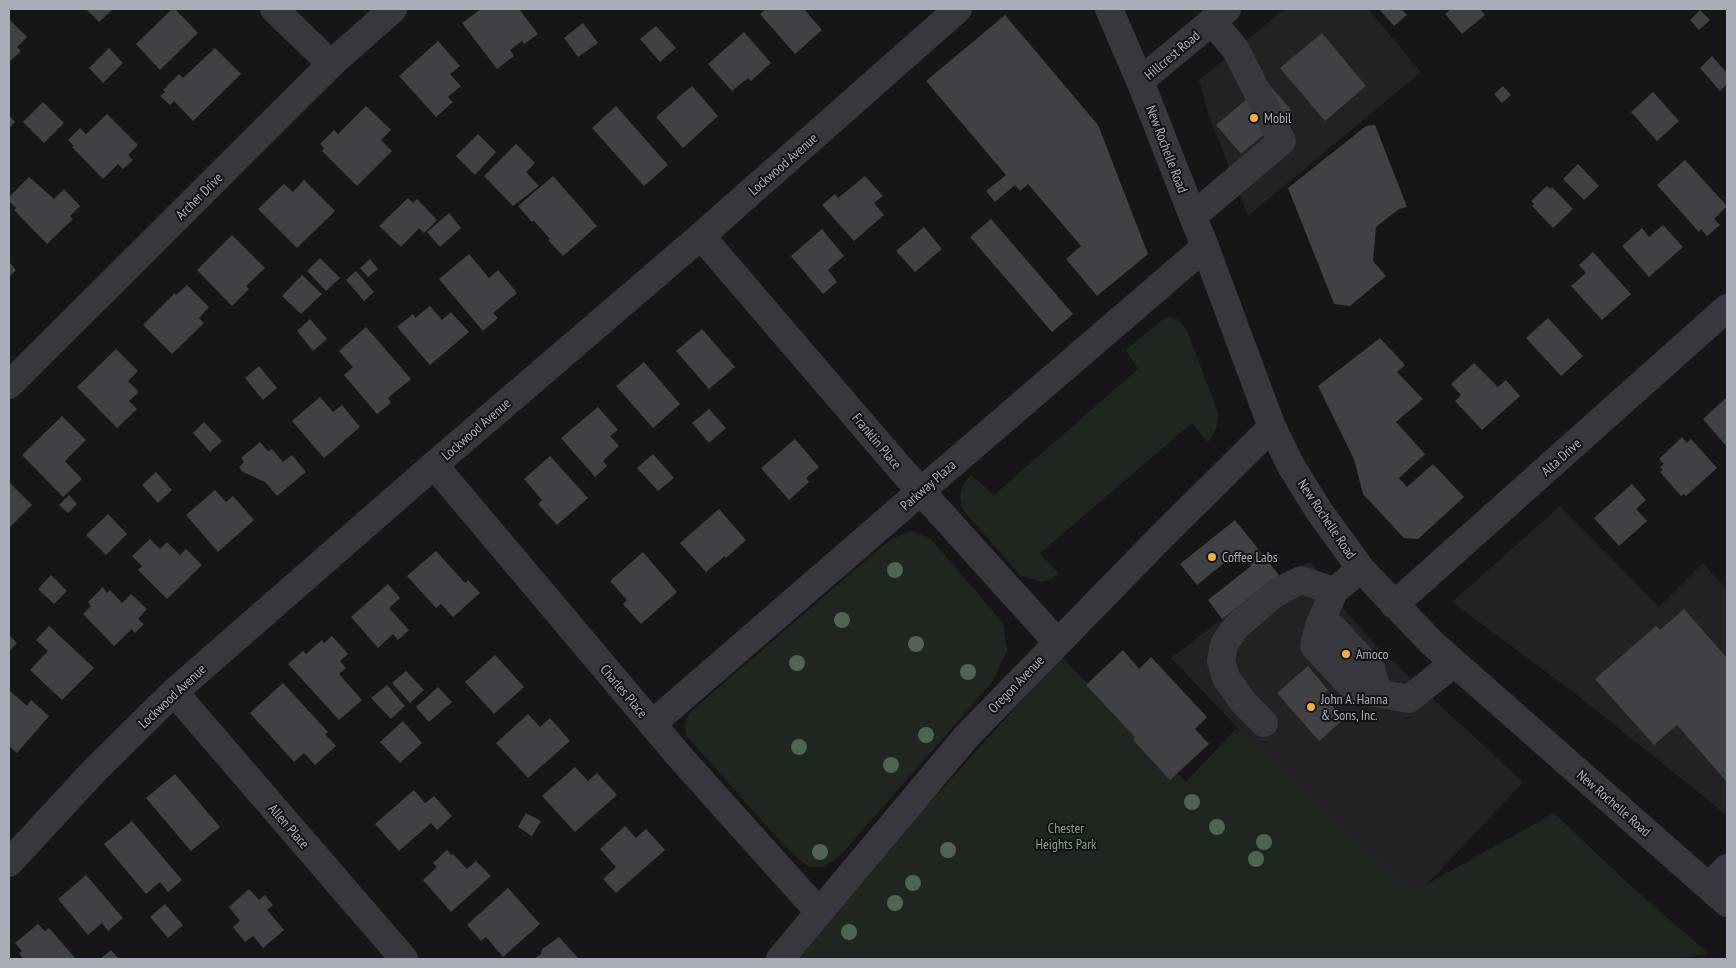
<svg xmlns="http://www.w3.org/2000/svg" width="1736" height="968" viewBox="0 0 1736 968" font-family="'PT Sans Narrow',sans-serif">
	<rect width="100%" height="100%" fill="#161618"/>
	<g fill="#222225">
		<polygon points="1284,9 1368,9 1421,72 1248,216 1208,113 1199,80"/>
		<polygon points="1560,506 1659,607 1703,563 1727,590 1727,810 1724,813 1576,694 1452,602"/>
		<polygon points="1311,562 1341,605 1376,646 1523,782 1404,909 1223,746 1239,729 1171,658 1283,573"/>
	</g>
	<g fill="#1e261f">
		<path d="M1170,317L1177,319L1187,330L1218,413C1219,424 1215,433 1208,442L1192,423L1040,553L1059,574L1051,580L1041,582L1020,575L964,511C957,496 960,487 971,475L994,495L1138,369L1126,350L1163,319Z"/>
		<polygon points="912,531 931,539 1003,623 1007,651 993,681 840,856 822,867 809,867 786,848 686,735 685,724 689,713 891,539"/>
		<polygon points="1061,657 1186,782 1236,729 1411,893 1554,813 1634,889 1708,953 1683,959 794,959 833,910"/>
	</g>
	<g fill="#404145">
		<polygon points="86,9 113,9 99,22"/>
		<polygon points="172,9 175,9 198,33 160,70 136,44"/>
		<polygon points="481,9 519,9 538,34 524,44 522,41 510,50 514,56 497,69 462,23"/>
		<polygon points="766,9 804,9 822,30 795,54 760,14"/>
		<polygon points="1379,9 1401,9 1407,15 1394,26"/>
		<polygon points="1451,9 1480,9 1485,15 1462,34 1445,14"/>
		<polygon points="1700,10 1710,20 1699,30 1690,20"/>
		<polygon points="1005,15 1098,125 1148,254 1097,296 1066,259 1081,246 1028,184 1020,191 1015,185 995,202 986,191 1006,175 926,81"/>
		<polygon points="9,19 27,37 17,47 21,51 9,62"/>
		<polygon points="583,23 598,43 578,57 564,38"/>
		<polygon points="656,26 676,48 660,62 640,39"/>
		<polygon points="744,32 771,63 751,81 748,78 732,91 708,64"/>
		<polygon points="1322,33 1366,86 1325,121 1280,68"/>
		<polygon points="438,41 460,66 450,74 461,86 448,97 453,102 436,117 399,76"/>
		<polygon points="109,48 123,63 103,83 89,68"/>
		<polygon points="215,48 241,74 193,121 174,101 170,105 160,96 165,92 163,90 179,74 183,78"/>
		<polygon points="1712,56 1727,73 1727,84 1720,91 1700,68"/>
		<polygon points="1267,82 1292,111 1241,154 1216,125"/>
		<polygon points="692,86 718,116 683,148 656,117"/>
		<polygon points="1503,86 1511,95 1502,103 1494,94"/>
		<polygon points="1653,92 1679,121 1657,141 1631,112"/>
		<polygon points="43,102 64,123 44,143 23,122"/>
		<polygon points="366,106 391,130 381,140 392,151 357,186 322,151 324,148 320,144 334,130 338,134"/>
		<polygon points="616,106 668,165 644,186 592,128"/>
		<polygon points="107,114 138,145 128,155 133,160 123,169 118,164 103,179 72,147 74,146 68,140 80,128 86,134"/>
		<polygon points="9,115 15,122 9,128"/>
		<polygon points="1375,125 1407,207 1399,209 1376,227 1373,261 1386,276 1350,306 1334,304 1288,188 1366,126"/>
		<polygon points="478,134 496,152 475,175 456,156"/>
		<polygon points="516,144 535,163 526,172 539,186 513,206 484,176"/>
		<polygon points="1685,160 1727,206 1714,219 1720,225 1707,236 1701,229 1699,232 1657,185"/>
		<polygon points="1578,164 1599,186 1584,200 1563,179"/>
		<polygon points="553,176 597,226 563,256 548,240 550,239 534,221 532,222 518,206"/>
		<polygon points="865,176 883,196 874,203 884,215 854,241 822,205 835,194 838,198"/>
		<polygon points="29,177 54,199 64,189 80,206 70,216 73,219 47,244 14,210 16,208 9,201 9,197"/>
		<polygon points="304,180 335,211 297,248 258,209 284,184 293,192"/>
		<polygon points="1547,186 1550,189 1552,187 1573,209 1553,228 1532,206 1534,204 1531,201"/>
		<polygon points="408,198 413,203 417,199 437,220 424,233 419,228 401,247 379,226"/>
		<polygon points="449,213 461,228 440,247 427,232"/>
		<polygon points="991,219 1073,314 1052,332 970,237"/>
		<polygon points="1663,225 1683,247 1649,277 1622,246 1642,228 1649,237"/>
		<polygon points="924,227 942,249 915,272 896,251"/>
		<polygon points="822,229 844,256 828,270 837,282 823,294 791,256"/>
		<polygon points="232,235 265,268 246,286 249,289 232,306 197,270"/>
		<polygon points="1593,252 1631,294 1602,320 1571,286 1586,273 1579,265"/>
		<polygon points="469,254 489,278 498,270 517,293 493,313 498,318 483,331 439,279"/>
		<polygon points="320,258 340,278 326,291 307,271"/>
		<polygon points="370,259 378,269 368,277 360,268"/>
		<polygon points="9,262 16,270 9,277"/>
		<polygon points="356,271 374,292 364,301 346,280"/>
		<polygon points="302,275 322,294 301,314 282,296"/>
		<polygon points="187,285 209,307 199,318 204,323 172,354 143,325 175,293 176,295"/>
		<polygon points="430,306 442,320 451,312 469,332 430,365 397,327 413,314 415,318"/>
		<polygon points="1548,318 1583,356 1561,376 1526,338"/>
		<polygon points="310,319 327,339 313,351 297,331"/>
		<polygon points="366,327 411,379 388,398 391,403 377,414 344,375 353,367 339,351"/>
		<polygon points="702,329 735,367 709,389 676,351"/>
		<polygon points="1380,338 1405,365 1397,372 1423,399 1396,422 1425,454 1399,478 1407,487 1433,464 1464,497 1418,539 1404,538 1363,494 1354,459 1318,386"/>
		<polygon points="116,349 138,371 128,381 139,392 129,401 137,409 117,428 77,387"/>
		<polygon points="644,362 680,404 653,428 616,386"/>
		<polygon points="1474,363 1498,387 1506,380 1520,396 1482,430 1455,401 1461,395 1451,384"/>
		<polygon points="259,366 277,388 263,400 245,378"/>
		<polygon points="320,397 333,412 342,405 360,427 324,458 292,421"/>
		<polygon points="1726,398 1727,399 1727,447 1703,419"/>
		<polygon points="598,407 618,430 610,436 619,446 603,461 607,466 595,477 561,438"/>
		<polygon points="709,409 726,428 709,443 692,423"/>
		<polygon points="62,416 86,440 65,461 82,479 63,497 22,455"/>
		<polygon points="204,422 222,441 210,452 193,433"/>
		<polygon points="1682,437 1687,443 1691,439 1717,468 1686,496 1684,494 1681,496 1660,472 1663,470 1660,467 1664,464 1659,459"/>
		<polygon points="795,439 819,467 806,478 809,482 789,500 761,468"/>
		<polygon points="260,442 268,451 272,449 283,462 292,455 306,472 277,496 265,482 243,472 239,467 244,462 241,458"/>
		<polygon points="653,454 674,478 658,491 637,468"/>
		<polygon points="550,456 588,498 557,525 538,504 542,500 524,479"/>
		<polygon points="156,472 172,490 158,503 142,485"/>
		<polygon points="9,482 32,505 9,528"/>
		<polygon points="1632,484 1646,500 1636,509 1647,521 1619,546 1594,518"/>
		<polygon points="215,490 226,502 233,496 254,520 218,552 186,515"/>
		<polygon points="69,495 77,504 68,513 59,505"/>
		<polygon points="719,509 746,540 726,558 725,556 706,572 680,543"/>
		<polygon points="108,514 127,534 106,555 86,535"/>
		<polygon points="1235,520 1279,575 1222,619 1208,600 1251,566 1239,551 1197,585 1180,564"/>
		<polygon points="150,539 160,549 167,542 180,555 186,549 202,565 167,599 138,570 142,566 132,556"/>
		<polygon points="436,551 465,583 468,580 480,593 453,617 441,604 436,608 407,576"/>
		<polygon points="643,552 677,592 641,624 623,604 627,600 610,581"/>
		<polygon points="51,575 67,591 54,604 38,589"/>
		<polygon points="388,584 400,598 389,608 409,630 398,640 393,634 378,648 351,617"/>
		<polygon points="103,587 107,593 110,590 122,603 131,594 147,609 138,619 144,624 135,633 132,629 114,646 83,614 91,606 88,602"/>
		<polygon points="1684,609 1727,658 1727,782 1677,725 1654,745 1595,679 1656,626 1660,630"/>
		<polygon points="49,626 94,668 62,700 30,670 48,651 36,640"/>
		<polygon points="9,635 17,643 9,652"/>
		<polygon points="332,636 348,654 340,661 346,668 339,674 362,700 339,720 288,664 303,651 306,654 322,640 324,643"/>
		<polygon points="1123,650 1139,669 1151,657 1207,717 1195,729 1209,744 1170,780 1133,740 1135,737 1086,685"/>
		<polygon points="495,655 524,687 494,714 465,682"/>
		<polygon points="1308,666 1328,690 1323,695 1344,719 1319,741 1277,693"/>
		<polygon points="406,671 424,690 410,703 392,683"/>
		<polygon points="283,683 328,732 325,734 336,746 315,765 304,753 294,762 250,713"/>
		<polygon points="387,685 405,706 391,719 371,698"/>
		<polygon points="438,687 452,702 429,722 416,707"/>
		<polygon points="9,690 27,706 31,700 49,716 17,753 9,746"/>
		<polygon points="528,714 540,727 550,718 570,741 528,778 496,743"/>
		<polygon points="403,721 422,743 400,763 380,742"/>
		<polygon points="575,767 588,781 597,773 617,795 575,832 542,796"/>
		<polygon points="175,774 220,827 191,851 146,798"/>
		<polygon points="414,790 425,803 434,796 452,816 437,830 431,823 399,851 375,824"/>
		<polygon points="526,813 541,821 532,836 518,827"/>
		<polygon points="132,821 182,880 168,892 160,882 146,894 104,844"/>
		<polygon points="625,826 636,838 646,829 665,850 616,893 603,879 616,867 600,849"/>
		<polygon points="447,850 451,855 453,854 467,869 476,861 491,876 451,912 423,880 437,867 433,863"/>
		<polygon points="86,875 123,918 108,931 102,923 88,935 58,899"/>
		<polygon points="508,888 540,924 503,957 486,937 481,941 467,925"/>
		<polygon points="249,889 259,900 265,895 273,905 267,910 284,930 263,948 253,936 245,942 233,927 240,921 229,907"/>
		<polygon points="165,904 183,925 168,938 150,917"/>
		<polygon points="38,924 45,931 49,928 76,959 23,959 19,953 22,951 15,943"/>
		<polygon points="559,937 579,959 534,959 541,954 542,949"/>
		<polygon points="111,950 119,959 100,959"/>
	</g>
	<g fill="none" stroke-linecap="round" stroke-linejoin="round">
		<g stroke="#37383d" stroke-width="28">
			<polyline points="274,9 331,64"/>
			<polyline points="1109,9 1140,81 1205,247 1272,427 1291,466 1319,511 1361,569 1432,643 1727,903"/>
			<polyline points="1140,81 1227,9"/>
			<polyline points="1193,216 1282,141 1236,50 1212,21"/>
			<polyline points="701,236 899,467 1057,642"/>
			<polyline points="9,385 331,64 393,9"/>
			<polyline points="434,465 680,757 819,912"/>
			<polyline points="1361,569 1334,591 1319,626 1314,646 1354,689 1409,699 1454,663"/>
			<polyline points="1394,605 1727,308"/>
			<polyline points="1319,626 1333,628 1371,669 1378,693"/>
			<polyline points="174,692 404,959"/>
			<polyline points="1264,723 1244,703 1226,678 1221,661 1224,644 1236,627 1274,594 1301,580 1334,591"/>
			<polyline points="652,724 921,491 1205,247"/>
			<polyline points="9,863 94,771 174,692 434,465 701,236 958,9"/>
			<polyline points="1709,886 1727,868"/>
			<polyline points="780,959 966,737 1160,538 1272,427"/>
		</g>
	</g>
	<g fill="#506452">
		<circle cx="895" cy="570" r="8"/>
		<circle cx="842" cy="620" r="8"/>
		<circle cx="916" cy="644" r="8"/>
		<circle cx="797" cy="663" r="8"/>
		<circle cx="968" cy="672" r="8"/>
		<circle cx="926" cy="735" r="8"/>
		<circle cx="799" cy="747" r="8"/>
		<circle cx="891" cy="765" r="8"/>
		<circle cx="1192" cy="802" r="8"/>
		<circle cx="1217" cy="827" r="8"/>
		<circle cx="1264" cy="842" r="8"/>
		<circle cx="948" cy="850" r="8"/>
		<circle cx="820" cy="852" r="8"/>
		<circle cx="1256" cy="859" r="8"/>
		<circle cx="913" cy="883" r="8"/>
		<circle cx="895" cy="903" r="8"/>
		<circle cx="849" cy="932" r="8"/>
	</g>
	<g fill="#f2b134" stroke="#111113" stroke-width="2">
		<circle cx="1254" cy="118" r="5"/>
		<circle cx="1212" cy="557" r="5"/>
		<circle cx="1346" cy="654" r="5"/>
		<circle cx="1311" cy="707" r="5"/>
	</g>
	<g text-anchor="middle" stroke-width="4" stroke-linejoin="round" paint-order="stroke">
		<g font-size="14" fill="#a8adb8" stroke="#111113">
			<text transform="translate(1172 55) rotate(-40)" y="5">Hillcrest Road</text>
			<text transform="translate(1167 149) rotate(69)" y="5">New Rochelle Road</text>
			<text transform="translate(783 164) rotate(-41)" y="5">Lockwood Avenue</text>
			<text transform="translate(199 196) rotate(-45)" y="5">Archer Drive</text>
			<text transform="translate(476 429) rotate(-41)" y="5">Lockwood Avenue</text>
			<text transform="translate(877 441) rotate(50)" y="5">Franklin Place</text>
			<text transform="translate(1561 457) rotate(-42)" y="5">Alta Drive</text>
			<text transform="translate(928 485) rotate(-41)" y="5">Parkway Plaza</text>
			<text transform="translate(1327 519) rotate(56)" y="5">New Rochelle Road</text>
			<text transform="translate(1016 684) rotate(-46)" y="5">Oregon Avenue</text>
			<text transform="translate(624 691) rotate(50)" y="5">Charles Place</text>
			<text transform="translate(172 696) rotate(-43)" y="5">Lockwood Avenue</text>
			<text transform="translate(1614 803) rotate(41)" y="5">New Rochelle Road</text>
			<text transform="translate(289 826) rotate(49)" y="5">Allen Place</text>
		</g>
		<g font-size="14" fill="#a8adb8" stroke="#111113" text-anchor="start">
			<text x="1264" y="123">Mobil</text>
			<text x="1222" y="562">Coffee Labs</text>
			<text x="1356" y="659">Amoco</text>
			<text x="1321" y="704">John A. Hanna<tspan x="1321" dy="16">&amp; Sons, Inc.</tspan></text>
		</g>
		<g font-size="14" fill="#7fa381" stroke="#111113">
			<text x="1066" y="833">Chester<tspan x="1066" dy="16">Heights Park</tspan></text>
		</g>
	</g>
	<rect width="1736" height="968" fill="none" stroke="#a8adb8" stroke-width="20"/>
</svg>
